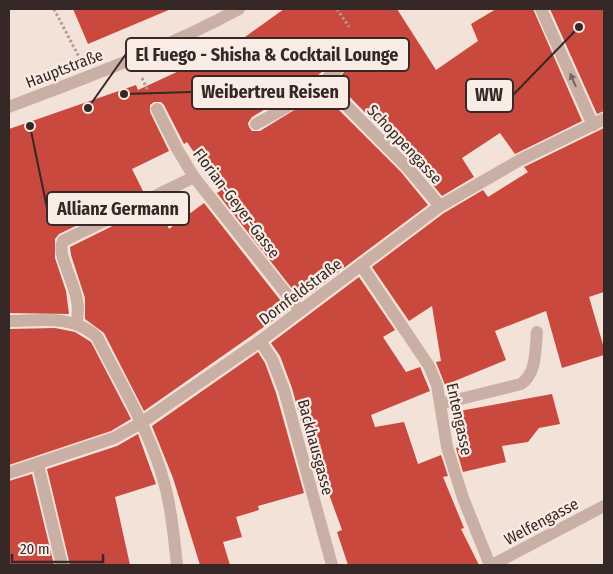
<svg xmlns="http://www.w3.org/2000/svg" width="613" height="574" viewBox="0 0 613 574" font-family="'Fira Sans Condensed',sans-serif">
	<rect width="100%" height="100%" fill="#f2e2d8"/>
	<g fill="#c9493f">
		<polygon points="73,9 171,9 88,44"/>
		<polygon points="284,9 397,9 436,70 478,41 471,24 496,9 533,9 582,121 515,154 500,133 462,158 474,177 442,196 413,161 335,82 365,49 362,41 354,40 329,66 306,85 252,117 248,123 249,127 252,131 260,131 322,93 401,172 428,205 301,300 217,193 220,191 187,142 184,144 164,105 161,102 154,102 150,105 150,112 169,151 132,169 144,193 59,234 55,239 55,258 66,291 69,314 9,313 9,129 136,85 138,90 207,58 245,37"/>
		<polygon points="550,9 604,9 604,111 597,114"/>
		<polygon points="604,128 604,292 589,297 604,348 604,355 562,368 546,311 495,331 506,360 445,385 436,362 441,361 432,306 409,321 372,267 444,213 483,190 488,197 528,172 524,167"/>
		<polygon points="204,203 288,310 144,411 104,333 85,319 85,298 71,255 70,247 151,207 152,209 158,206 169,229"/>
		<polygon points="359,277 395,330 383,337 406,372 420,367 430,391 371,415 375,427 404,422 418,464 441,455 448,476 443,477 464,528 461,529 479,565 348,565 337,532 342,530 326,486 319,488 292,388 280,356 271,343"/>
		<polygon points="55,328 75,332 91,342 131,419 111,431 9,465 9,329"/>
		<polygon points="258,352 265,363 276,393 304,493 258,506 259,510 236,517 242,537 223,542 230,565 200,565 173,478 152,426"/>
		<polygon points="552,394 560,424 539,428 528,442 502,446 506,462 463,472 456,448 461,446 454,412"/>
		<polygon points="138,434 156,484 115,497 130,565 70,565 47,469 117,446"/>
		<polygon points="32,474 54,565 9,565 9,481"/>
	</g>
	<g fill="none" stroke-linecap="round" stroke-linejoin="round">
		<g stroke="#b6998f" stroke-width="3" stroke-dasharray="2.5 2.5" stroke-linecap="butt">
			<polyline points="54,9 79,57"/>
			<polyline points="337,9 349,27"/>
			<polyline points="142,78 148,91"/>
		</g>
		<g stroke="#caafa4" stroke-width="12">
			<polyline points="541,9 593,125"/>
			<polyline points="324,83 407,167 440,206"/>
			<polyline points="157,109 176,147 194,177 300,311"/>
			<path d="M256,124C297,102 327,85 357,47"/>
			<polyline points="361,265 429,366 437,385 447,447 463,498 490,565"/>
			<path d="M9,321C40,321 73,314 97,337C121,385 152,434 165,486C172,511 174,539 177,565"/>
			<path d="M76,323C86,293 54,258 63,241L194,177"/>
			<path d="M440,404L521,384C537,373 535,350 537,332"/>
			<polyline points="38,465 62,565"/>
			<polyline points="492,565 604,506"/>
		</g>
		<g stroke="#caafa4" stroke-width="12">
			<polyline points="260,341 272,359 284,390 332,565"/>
			<polyline points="9,473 114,438 141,423 260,341 440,206 520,160 604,119"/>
		</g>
		<path stroke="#caafa4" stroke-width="12" d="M9,107C87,77 165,49 239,9"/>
	</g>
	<defs><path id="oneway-solid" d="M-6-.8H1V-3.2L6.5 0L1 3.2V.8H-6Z" transform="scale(1.25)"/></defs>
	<use fill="#78655f" href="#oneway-solid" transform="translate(573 80) rotate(-114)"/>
	<g text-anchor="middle" stroke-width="4.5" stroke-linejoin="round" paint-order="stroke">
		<g font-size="16" fill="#352826" stroke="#f9ece5">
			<text transform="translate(64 68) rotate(-21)" y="6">Hauptstraße</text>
			<text transform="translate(405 144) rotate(47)" y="6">Schoppengasse</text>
			<text transform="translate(237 203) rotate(53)" y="6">Florian-Geyer-Gasse</text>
			<text transform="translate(300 291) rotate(-37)" y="6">Dornfeldstraße</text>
			<text transform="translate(460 419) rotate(78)" y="6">Entengasse</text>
			<text transform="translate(316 447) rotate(75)" y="6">Backhausgasse</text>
			<text transform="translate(541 521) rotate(-28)" y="6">Welfengasse</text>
		</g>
	</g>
	<path fill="none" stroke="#352826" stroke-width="2" d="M88 108L126 54M124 94L192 92M579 27L513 95M30 126L47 208"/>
	<g fill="#352826" stroke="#f9ece5" stroke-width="2">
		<circle cx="88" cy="108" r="5"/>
		<circle cx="124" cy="94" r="5"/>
		<circle cx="579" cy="27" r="5"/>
		<circle cx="30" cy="126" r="5"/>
	</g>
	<g fill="#f9ece5" stroke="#352826" stroke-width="2">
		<rect x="126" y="38" width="283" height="33" rx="5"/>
		<rect x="192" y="76" width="157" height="33" rx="5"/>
		<rect x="466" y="79" width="47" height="33" rx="5"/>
		<rect x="47" y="192" width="142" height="33" rx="5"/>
	</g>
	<g font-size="18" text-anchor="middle" font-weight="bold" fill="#352826">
		<text x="267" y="61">El Fuego - Shisha &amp; Cocktail Lounge</text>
		<text x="270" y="98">Weibertreu Reisen</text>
		<text x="489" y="101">WW</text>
		<text x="118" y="215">Allianz Germann</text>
	</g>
	<rect width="613" height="574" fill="none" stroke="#352826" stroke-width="20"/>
	<path d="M12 554v8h91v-8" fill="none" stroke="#352826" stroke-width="2.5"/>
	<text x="20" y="554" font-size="15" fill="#352826" stroke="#f9ece5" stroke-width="4" paint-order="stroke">20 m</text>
</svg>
